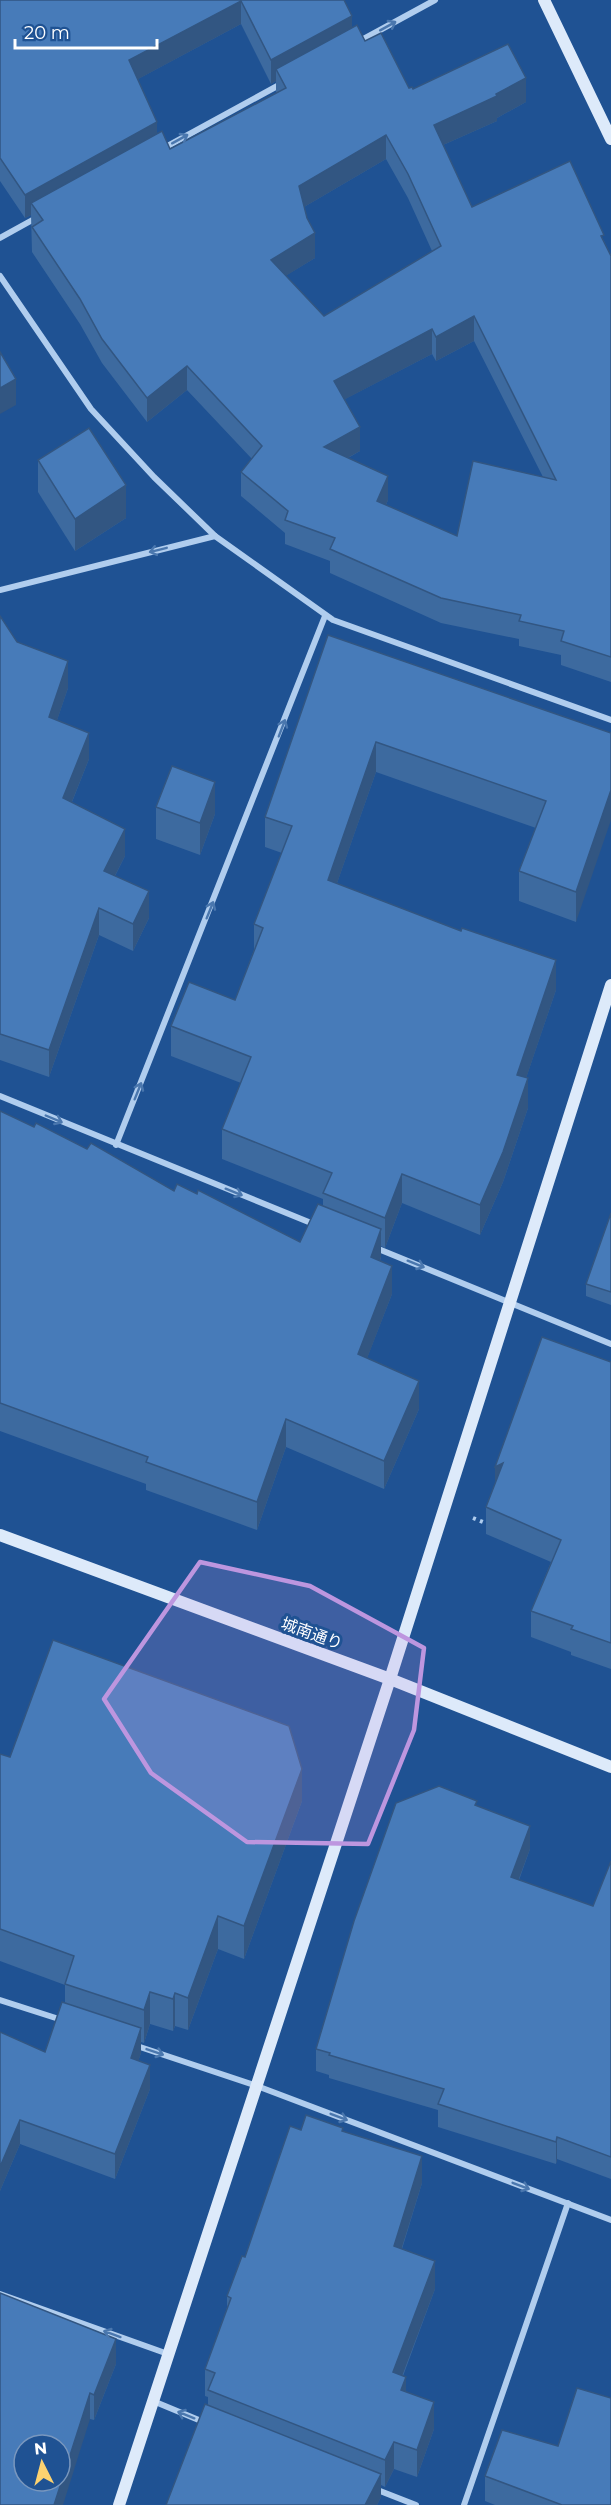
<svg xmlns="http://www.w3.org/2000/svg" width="611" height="2505" viewBox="0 0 611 2505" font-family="Montserrat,'Noto Sans JP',sans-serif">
	<rect width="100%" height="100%" fill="#1f5293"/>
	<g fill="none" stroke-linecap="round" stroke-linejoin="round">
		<polyline stroke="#b0cdee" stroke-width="4" stroke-dasharray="3 4.5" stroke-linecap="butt" points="473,1518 488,1524"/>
		<g stroke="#b0cdee" stroke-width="6">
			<polyline points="358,42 435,0"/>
			<polyline points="164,148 281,84"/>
			<polyline points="0,238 36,218"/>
			<polyline points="0,276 91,409 154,477 215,536 333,620 611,720"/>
			<polyline points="0,590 215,536"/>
			<polyline points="0,1096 316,1225"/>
			<polyline points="116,1145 325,616"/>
			<polyline points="376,1248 611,1344"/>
			<polyline points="0,2000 62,2020"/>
			<polyline points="134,2045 257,2086 611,2220"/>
			<polyline points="0,2294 168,2354"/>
			<polyline points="153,2401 206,2423"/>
			<polyline points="375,2489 416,2505"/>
			<polyline points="464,2505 568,2203"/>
		</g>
		<g stroke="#ddeafa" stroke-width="12">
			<polyline points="544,0 611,139"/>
			<polyline points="0,1535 390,1679 611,1767"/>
			<polyline points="119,2505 390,1679 611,985"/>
		</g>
	</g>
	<g fill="#3d6a9f" fill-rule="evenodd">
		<path d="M0,0H344L352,27L409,88L526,102L497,118V121L443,145L472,207L604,241L611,256V682L561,665V655L519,646V639L441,623L330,573V561L285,544V533L241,496V472L252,459L187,390L147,422L102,363L80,324L32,252L31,215L25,218L0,181ZM241,24L271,84L276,81V94L170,149L157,133L138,79ZM386,159L408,198L432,251L324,316L285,276L315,258L304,207ZM474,341L543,477L457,536L386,505L388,500L348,458L360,451L345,399L432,354L436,361Z"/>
		<polygon points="38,460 126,518 75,551 38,492"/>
		<polygon points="0,616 17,642 68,688 57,720 89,759 72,802 125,856 115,876 149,918 133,951 99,935 49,1077 0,1060"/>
		<polygon points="328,635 611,733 576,922 519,901 519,871 536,828 376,772 337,883 556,990 526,1078 528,1108 503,1182 480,1235 402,1203 385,1248 381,1246 381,1257 380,1261 392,1294 367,1358 419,1409 384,1489 286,1447 257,1530 146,1490 146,1484 0,1431 0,1111 34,1127 87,1149 174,1191 300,1242 323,1206 323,1199 222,1159 222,1129 241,1083 171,1056 171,1026 235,1000 254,950 254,924 282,853 265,847 265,817"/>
		<polygon points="156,807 215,814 200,855 156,839"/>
		<polygon points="611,1213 611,1305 586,1296 586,1284"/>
		<polygon points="611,1362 611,1669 571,1655 571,1652 531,1637 531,1611 551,1562 486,1534 486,1507"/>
		<polygon points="0,1754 10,1757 302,1801 244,1959 218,1949 188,2030 175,2026 173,2031 150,2024 144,2043 141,2042 141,2053 138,2061 150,2089 115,2179 20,2144 0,2191 0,2032 45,2052 65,2003 65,1985 0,1961"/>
		<polygon points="477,1806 530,1849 519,1880 593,1906 611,1861 611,2179 557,2159 556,2164 438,2127 438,2110 329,2078 329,2075 316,2071 316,2049"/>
		<polygon points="301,2130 343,2131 422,2183 402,2249 435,2289 403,2376 406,2392 434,2429 417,2477 394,2469 385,2487 381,2485 381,2497 377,2505 166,2505 208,2406 208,2397 205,2396 205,2369 227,2308 227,2296 245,2257"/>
		<polygon points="0,2293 116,2364 94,2420 90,2419"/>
		<polygon points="558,2446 611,2505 495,2505 485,2501 485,2476"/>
	</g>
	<g fill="#325682">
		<polygon points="241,1 241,24 129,84 129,60"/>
		<polygon points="352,16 352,40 276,69 276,81 271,84 271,60"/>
		<polygon points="526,78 526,102 497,118 497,121 434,149 434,125 496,94"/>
		<polygon points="157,122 157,146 31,203 31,215 25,218 25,195"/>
		<polygon points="386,135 386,159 299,210 299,186"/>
		<polygon points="315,233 315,258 271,285 271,260"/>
		<polygon points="474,316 474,341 436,361 436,337"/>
		<polygon points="432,329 432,354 334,405 334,381"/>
		<polygon points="187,366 187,390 147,422 147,398"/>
		<polygon points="16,379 16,405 0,414 0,388"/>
		<polygon points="360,427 360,451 324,471 324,447"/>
		<polygon points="388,476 388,500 377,525 377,501"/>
		<polygon points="126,485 126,518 75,551 75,519"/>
		<polygon points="68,661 68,688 49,744 49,717"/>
		<polygon points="89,733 89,759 63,824 63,798"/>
		<polygon points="376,742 376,772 328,909 328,880"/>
		<polygon points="215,782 215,814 200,855 200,823"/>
		<polygon points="611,790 611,820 576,922 576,892"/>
		<polygon points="125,829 125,856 104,897 104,871"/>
		<polygon points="149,891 149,918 133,951 133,924"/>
		<polygon points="99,908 99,935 49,1077 49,1050"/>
		<polygon points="556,960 556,990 517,1105 517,1075"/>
		<polygon points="528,1078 528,1108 503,1182 480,1235 480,1205"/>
		<polygon points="402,1174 402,1203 385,1248 385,1218"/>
		<polygon points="381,1229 381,1257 371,1285 371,1257"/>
		<polygon points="392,1266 392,1294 358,1382 358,1354"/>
		<polygon points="419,1381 419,1409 384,1489 384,1461"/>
		<polygon points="286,1419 286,1447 257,1530 257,1502"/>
		<polygon points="503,1463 495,1493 495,1467"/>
		<polygon points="302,1769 302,1801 244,1959 244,1926"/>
		<polygon points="530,1826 530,1849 511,1900 511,1877"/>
		<polygon points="218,1916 218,1949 188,2030 188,1998"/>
		<polygon points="150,1992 150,2024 144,2043 144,2010"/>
		<polygon points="175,1993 175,2026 173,2031 173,1999"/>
		<polygon points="141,2028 141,2053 131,2083 131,2058"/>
		<polygon points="150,2065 150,2089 115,2179 115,2154"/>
		<polygon points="20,2120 20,2144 0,2191 0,2167"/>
		<polygon points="557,2137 557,2159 556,2164 556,2142"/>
		<polygon points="422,2156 422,2183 394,2273 394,2246"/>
		<polygon points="435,2261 435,2289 393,2400 393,2372"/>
		<polygon points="116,2339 116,2364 94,2420 94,2395"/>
		<polygon points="406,2377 406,2404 401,2390"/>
		<polygon points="90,2393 90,2419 63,2505 54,2505"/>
		<polygon points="434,2402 434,2429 417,2477 417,2450"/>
		<polygon points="394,2442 394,2469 385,2487 385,2460"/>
		<polygon points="381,2474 381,2497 377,2505 365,2505"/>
	</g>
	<g fill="#477bb9" stroke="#325682" stroke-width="1.5" fill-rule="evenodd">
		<polygon points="0,0 344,0 352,16 271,60 241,1 129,60 157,122 25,195 0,158"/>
		<path d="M357,25L365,41L381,33L409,88L412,87L413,89L508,44L526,78L496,94L497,96L434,125L472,207L570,161L604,235L601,236L611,256V657L561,641L564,631L519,621L521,615L441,598L330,549L335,538L285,520L288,511L241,472L262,446L187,366L147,398L102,339L80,299L32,227L43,220L31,203L162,131L170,149L286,88L276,69ZM386,135L408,174L441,246L324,316L271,260L315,233L307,218L299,186ZM474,316L556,480L473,461L457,536L377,501L388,476L324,447L360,427L334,381L432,329L436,337Z"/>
		<polygon points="0,352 16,379 0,388"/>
		<polygon points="89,428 126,485 75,519 38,460"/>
		<polygon points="0,616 17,642 68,661 49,717 89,733 63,798 125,829 104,871 149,891 133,924 99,908 49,1050 0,1034"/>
		<polygon points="328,635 611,733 611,790 576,892 519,871 546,801 376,742 328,880 461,931 462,928 556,960 517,1075 528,1078 503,1152 480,1205 402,1174 385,1218 323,1193 332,1173 222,1129 251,1057 171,1026 189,982 235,1000 263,928 254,924 292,826 265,817"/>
		<polygon points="172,766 215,782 200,823 156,807"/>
		<polygon points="0,1111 34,1127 36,1123 87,1149 91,1143 174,1191 177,1184 197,1194 198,1190 300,1242 318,1204 381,1229 371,1257 392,1266 358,1354 419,1381 384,1461 286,1419 257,1502 146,1462 148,1457 0,1403"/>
		<polygon points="611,1213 611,1292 586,1284"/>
		<polygon points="542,1337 611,1362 611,1643 571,1629 573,1626 531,1611 561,1540 486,1507 503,1463 495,1467"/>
		<polygon points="53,1640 289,1726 302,1769 244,1926 218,1916 188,1998 175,1993 173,1999 150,1992 144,2010 65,1984 74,1956 0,1929 0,1754 10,1757"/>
		<polygon points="439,1786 477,1801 475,1805 530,1826 511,1877 593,1906 611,1861 611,2157 557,2137 556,2142 438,2104 444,2089 329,2055 330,2053 316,2049 354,1921 396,1803"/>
		<polygon points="62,2002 141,2028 131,2058 150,2065 115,2154 20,2120 0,2167 0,2032 45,2052"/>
		<polygon points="306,2115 343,2128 342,2131 422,2156 394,2246 435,2261 393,2372 406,2377 401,2390 434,2402 417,2450 394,2442 385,2460 208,2390 215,2373 205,2369 231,2298 227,2296 242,2256 245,2257 290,2126 301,2130"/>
		<path d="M0,2293L116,2339L94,2395L90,2393L54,2505H0ZM24,2445H60V2481H24Z"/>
		<polygon points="577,2388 611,2398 611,2505 562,2505 485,2476 502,2430 558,2446"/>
		<polygon points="205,2404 381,2474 365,2505 166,2505"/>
	</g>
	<defs><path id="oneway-shaft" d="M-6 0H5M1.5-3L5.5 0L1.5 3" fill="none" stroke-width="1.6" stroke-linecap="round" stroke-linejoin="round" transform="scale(1.5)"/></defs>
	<g stroke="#4a77ae">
		<use href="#oneway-shaft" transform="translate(388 26) rotate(-29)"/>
		<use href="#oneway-shaft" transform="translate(180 139) rotate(-29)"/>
		<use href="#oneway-shaft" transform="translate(158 550) rotate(166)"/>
		<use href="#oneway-shaft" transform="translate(282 728) rotate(-69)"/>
		<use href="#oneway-shaft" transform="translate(210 910) rotate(-68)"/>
		<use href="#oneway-shaft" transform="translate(138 1091) rotate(-68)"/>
		<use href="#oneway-shaft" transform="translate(54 1119) rotate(23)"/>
		<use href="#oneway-shaft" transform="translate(234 1192) rotate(22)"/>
		<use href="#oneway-shaft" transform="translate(416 1264) rotate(22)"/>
		<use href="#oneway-shaft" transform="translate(155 2052) rotate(19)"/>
		<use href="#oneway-shaft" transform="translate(339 2117) rotate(21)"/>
		<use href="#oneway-shaft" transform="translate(521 2186) rotate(21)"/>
		<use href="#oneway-shaft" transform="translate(112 2334) rotate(-160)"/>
		<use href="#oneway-shaft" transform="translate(186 2415) rotate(-158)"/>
	</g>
	<path fill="#bd96df" fill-opacity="0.2" stroke="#bd96df" stroke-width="4.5" stroke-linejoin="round" d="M200,1562L310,1586L424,1648L414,1730L368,1844L247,1842L151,1773L104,1699Z"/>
	<g text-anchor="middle" stroke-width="6" stroke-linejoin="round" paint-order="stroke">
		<g font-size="16" fill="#fff" stroke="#1f5293">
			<text transform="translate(312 1633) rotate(20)" y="6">城南通り</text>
		</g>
	</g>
	<g transform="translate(42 2463) rotate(354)"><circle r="28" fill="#1f5293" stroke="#7997be" stroke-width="1.5"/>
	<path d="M0-4.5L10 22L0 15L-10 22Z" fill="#fcd270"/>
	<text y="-9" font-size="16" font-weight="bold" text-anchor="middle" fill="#ffffff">N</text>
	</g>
	<path d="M15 39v9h142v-9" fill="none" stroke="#ffffff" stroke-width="3"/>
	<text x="24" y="39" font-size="18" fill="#ffffff" stroke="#1f5293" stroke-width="4.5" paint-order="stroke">20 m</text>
</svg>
